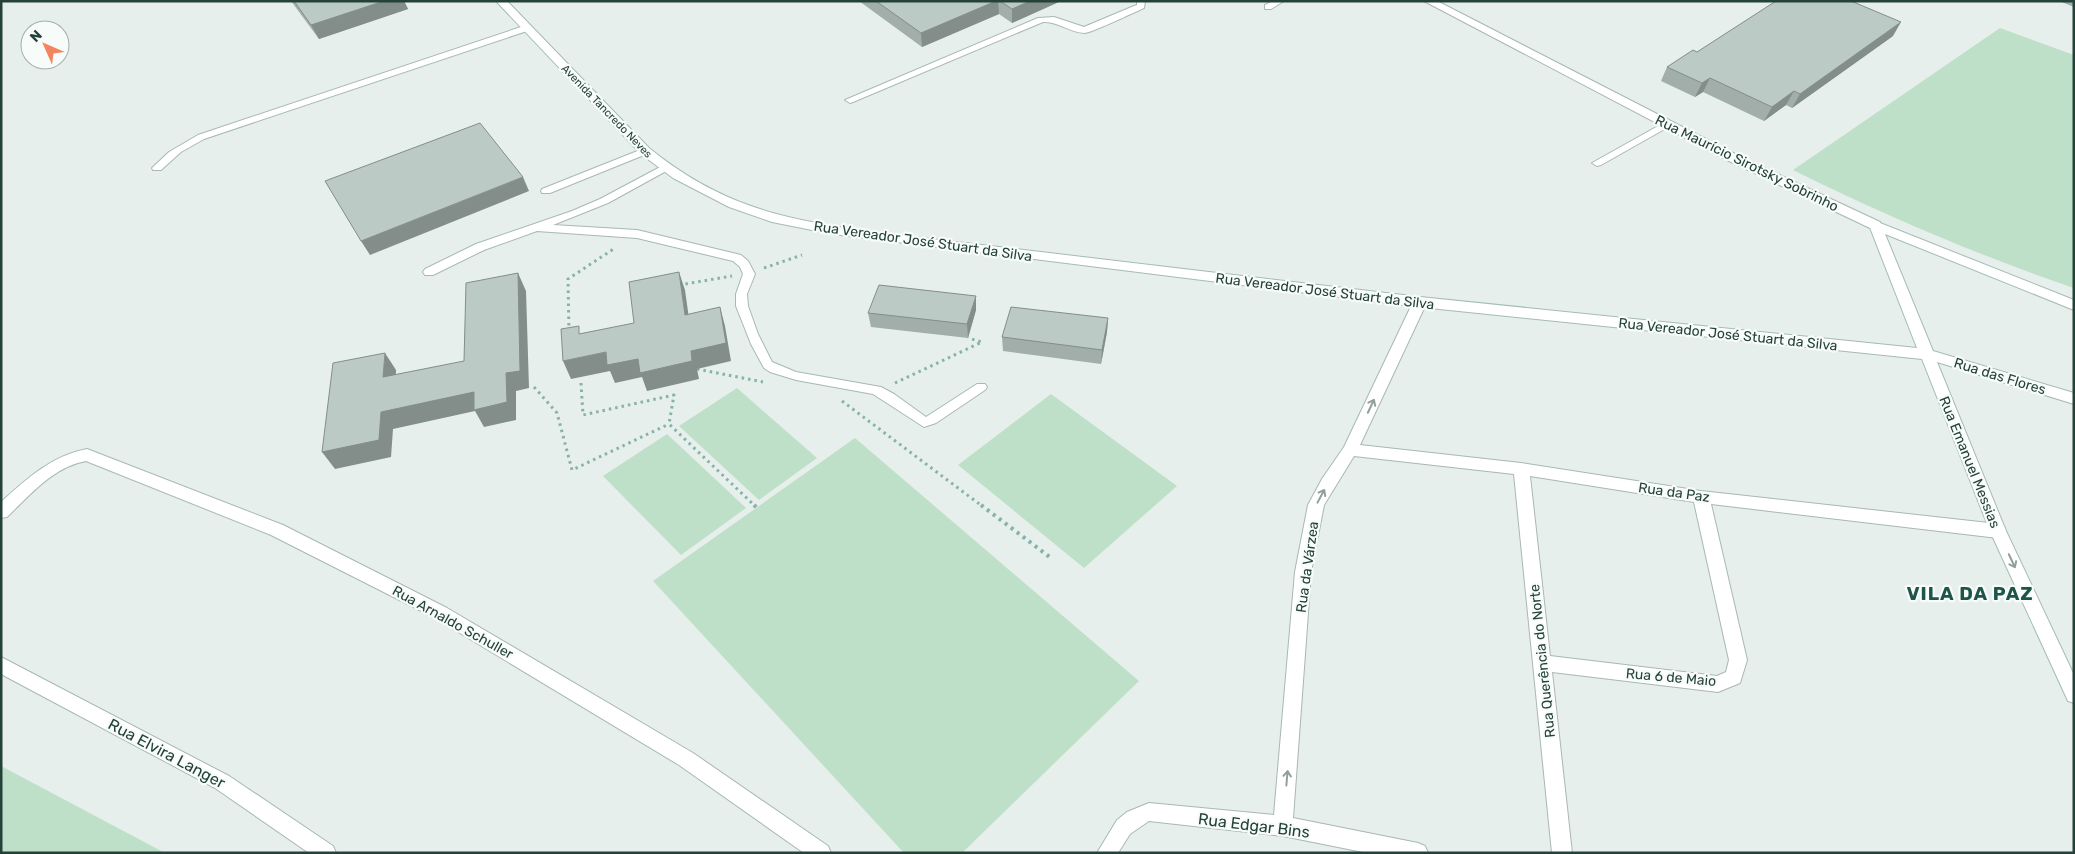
<svg xmlns="http://www.w3.org/2000/svg" width="2075" height="854" viewBox="0 0 2075 854" font-family="Rubik,sans-serif">
	<rect width="100%" height="100%" fill="#e6efeb"/>
	<g fill="#bfe0c8">
		<path d="M2000,28L2074,55V132L2072,133L2074,134V288C1977,255 1884,215 1793,170Z"/>
		<polygon points="737,388 817,458 759,500 679,426"/>
		<polygon points="1051,394 1177,486 1084,568 958,465"/>
		<polygon points="667,434 746,508 681,555 603,476"/>
		<polygon points="855,438 1139,681 962,853 904,853 653,581"/>
		<polygon points="1,766 165,853 1,853"/>
	</g>
	<g fill="none" stroke-linecap="round" stroke-linejoin="round">
		<defs>
			<g id="lane">
				<path d="M1137,1H1145L1144,8C1135,12 1093,32 1085,33C1070,33 1058,21 1043,22L853,102L850,103L845,100L1038,18L1054,17L1084,27L1134,6L1137,5Z"/>
				<polygon points="1273,1 1284,1 1271,9 1265,9 1265,5"/>
				<polygon points="527,25 531,28 530,30 204,139 181,152 161,170 153,170 152,168 169,152 198,135"/>
				<polygon points="1667,121 1670,122 1670,126 1601,165 1597,166 1592,163"/>
				<polygon points="645,148 649,149 649,153 550,193 542,193 541,191 542,189"/>
				<polygon points="664,165 669,168 668,170 608,203 553,225 637,230 741,255 748,261 755,274 747,294 748,306 758,334 772,362 796,372 881,387 894,394 926,417 977,384 985,384 987,387 985,390 936,423 924,427 873,394 796,380 770,372 764,368 751,344 736,306 736,294 743,274 740,267 733,261 637,238 537,231 484,250 433,275 425,275 423,272 425,269 476,244 572,211 600,199"/>
			</g>
			<g id="street">
				<polygon points="1424,1 1437,1 1737,155 1880,222 1881,225 1880,228 1870,228 1729,161"/>
				<path d="M1420,297L1425,299L1427,302L1360,445L1521,463L1701,491L1998,524L2004,526L2006,531L2004,536L1998,538L1711,504L1747,660L1740,683L1718,692L1552,672L1572,853H1552L1514,474L1354,456L1324,505L1311,572L1293,818L1418,843L1425,846L1428,853H1368L1283,836L1149,821L1130,834L1118,853H1097L1117,820L1127,812L1149,803L1274,815L1295,572L1308,505L1322,479L1344,447L1413,302L1415,299ZM1530,476L1694,502L1729,660L1726,672L1717,676L1550,656Z"/>
				<path d="M87,449L283,525L447,608L693,753L828,846L831,853H804L679,765L435,618L271,535L86,461C53,467 30,495 7,517L1,518V502C28,478 51,456 87,449Z"/>
				<polygon points="1,657 229,776 333,846 336,853 309,853 215,788 1,674"/>
			</g>
			<path id="secondary" d="M496,1H507L649,148C722,207 783,219 872,232L1420,297L1917,348L1869,225L1875,221L2074,300V310L1885,234L1933,351L2074,393V404L1937,362L2006,531L2074,675V703L2068,701L1990,531L1922,359L1420,307L832,234L772,222L729,207L673,178L641,154Z"/>
		</defs>
		<use href="#lane" stroke="#a8b8b2" stroke-width="2"/>
		<use href="#street" stroke="#a8b8b2" stroke-width="2"/>
		<use href="#secondary" stroke="#a4bbb3" stroke-width="2"/>
		<g stroke="#86b3a5" stroke-width="3" stroke-dasharray="2.5 4" stroke-linecap="butt">
			<polyline points="764,268 802,255"/>
			<polyline points="679,285 732,276"/>
			<polyline points="569,332 568,279 615,248"/>
			<polyline points="697,369 763,382"/>
			<polyline points="581,383 583,415 674,395 669,424 755,506"/>
			<polyline points="895,383 982,342 968,338"/>
			<polyline points="534,387 557,413 572,470 669,424"/>
			<polyline points="842,401 982,506"/>
		</g>
		<g stroke="#86b3a5" stroke-width="4" stroke-dasharray="3 4.5" stroke-linecap="butt">
			<polyline points="754,505 757,508"/>
			<polyline points="981,505 1051,558"/>
		</g>
		<use href="#lane" fill="#fff" fill-rule="evenodd"/>
		<use href="#street" fill="#fff" fill-rule="evenodd"/>
		<use href="#secondary" fill="#fff" fill-rule="evenodd"/>
	</g>
	<g fill="#a1aea9">
		<polygon points="291,1 404,1 408,9 319,39"/>
		<polygon points="859,1 1061,1 1012,23 999,14 922,47"/>
		<polygon points="2059,1 2074,1 2074,7"/>
		<polygon points="1893,36 1792,108 1786,105 1764,121 1703,92 1695,97 1661,81 1667,67 1697,52"/>
		<polygon points="976,310 968,338 871,327 868,313"/>
		<polygon points="1108,318 1107,332 1101,364 1003,351 1002,337"/>
	</g>
	<g fill="#838d89">
		<polygon points="384,1 404,1 408,9 319,39 311,25"/>
		<polygon points="996,1 998,1 999,14 922,47 921,33"/>
		<polygon points="1030,1 1061,1 1012,23 1012,9"/>
		<polygon points="1901,22 1893,36 1792,108 1800,94"/>
		<polygon points="1710,78 1703,92 1695,97 1702,83"/>
		<polygon points="1794,91 1786,105 1764,121 1772,107"/>
		<polygon points="523,177 529,191 370,255 361,241"/>
		<polygon points="679,272 685,290 691,333 685,315"/>
		<polygon points="518,273 526,291 529,388 516,391 516,420 484,427 475,411 393,429 391,457 335,469 322,452 381,412 506,373"/>
		<polygon points="976,296 976,310 968,338 967,324"/>
		<polygon points="720,307 725,326 731,361 697,369 699,379 647,391 642,377 615,383 610,371 571,379 563,361 606,352 638,359 691,351"/>
		<polygon points="1108,318 1107,332 1101,364 1102,350"/>
		<polygon points="385,353 396,370 395,395 383,377"/>
	</g>
	<g fill="#bbcac4" stroke="#838d89">
		<polygon points="294,1 384,1 311,25"/>
		<polygon points="876,1 996,1 921,33"/>
		<polygon points="1000,1 1030,1 1012,9"/>
		<polygon points="1776,1 1851,1 1901,22 1800,94 1794,91 1772,107 1710,78 1702,83 1667,67 1693,50 1697,52"/>
		<polygon points="480,123 523,177 361,241 325,181"/>
		<polygon points="679,272 685,315 720,307 726,343 691,351 692,361 640,373 638,359 607,365 606,352 563,361 561,329 579,326 579,334 634,323 629,282"/>
		<polygon points="518,273 520,371 506,373 507,402 474,410 474,392 381,412 379,440 322,452 333,363 385,353 383,377 464,361 466,283"/>
		<polygon points="879,285 976,296 967,324 868,313"/>
		<polygon points="1011,307 1108,318 1102,350 1002,337"/>
	</g>
	<defs><path id="oneway-shaft" d="M-6 0H5M1.5-3L5.5 0L1.5 3" fill="none" stroke-width="1.6" stroke-linecap="round" stroke-linejoin="round" transform="scale(1.25)"/></defs>
	<g stroke="#92a09c">
		<use href="#oneway-shaft" transform="translate(1371 406) rotate(-65)"/>
		<use href="#oneway-shaft" transform="translate(1321 496) rotate(-62)"/>
		<use href="#oneway-shaft" transform="translate(2012 561) rotate(65)"/>
		<use href="#oneway-shaft" transform="translate(1287 778) rotate(-85)"/>
	</g>
	<g text-anchor="middle" stroke-width="4.5" stroke-linejoin="round" paint-order="stroke">
		<g font-size="11" fill="#24423a" stroke="#f7fbf9">
			<text transform="translate(607 111) rotate(46)" y="4">Avenida Tancredo Neves</text>
		</g>
		<g font-size="14" fill="#24423a" stroke="#f7fbf9">
			<text transform="translate(1747 163) rotate(26)" y="5">Rua Maurício Sirotsky Sobrinho</text>
			<text transform="translate(923 241) rotate(8)" y="5">Rua Vereador José Stuart da Silva</text>
			<text transform="translate(1325 291) rotate(7)" y="5">Rua Vereador José Stuart da Silva</text>
			<text transform="translate(1728 334) rotate(6)" y="5">Rua Vereador José Stuart da Silva</text>
			<text transform="translate(2000 376) rotate(17)" y="5">Rua das Flores</text>
			<text transform="translate(1970 462) rotate(68)" y="5">Rua Emanuel Messias</text>
			<text transform="translate(1674 492) rotate(8)" y="5">Rua da Paz</text>
			<text transform="translate(1307 567) rotate(-82)" y="5">Rua da Várzea</text>
			<text transform="translate(453 622) rotate(29)" y="5">Rua Arnaldo Schuller</text>
			<text transform="translate(1542 661) rotate(-96)" y="5">Rua Querência do Norte</text>
			<text transform="translate(1671 677) rotate(5)" y="5">Rua 6 de Maio</text>
		</g>
		<g font-size="16" fill="#24423a" stroke="#f7fbf9">
			<text transform="translate(167 753) rotate(28)" y="6">Rua Elvira Langer</text>
			<text transform="translate(1254 825) rotate(7)" y="6">Rua Edgar Bins</text>
		</g>
		<g font-size="19" font-weight="bold" letter-spacing="1" fill="#1f5548" stroke="#f7fbf9">
			<text x="1970" y="600">VILA DA PAZ</text>
		</g>
	</g>
	<rect width="2075" height="854" fill="none" stroke="#24423a" stroke-width="5"/>
	<g transform="translate(45 45) rotate(315)"><circle r="24" fill="#f7fbf9" stroke="#a3b1ad"/>
	<path d="M0-4L9 19L0 12L-9 19Z" fill="#f4845f"/>
	<text y="-8" font-size="14" font-weight="bold" text-anchor="middle" fill="#24423a">N</text>
	</g>
</svg>
